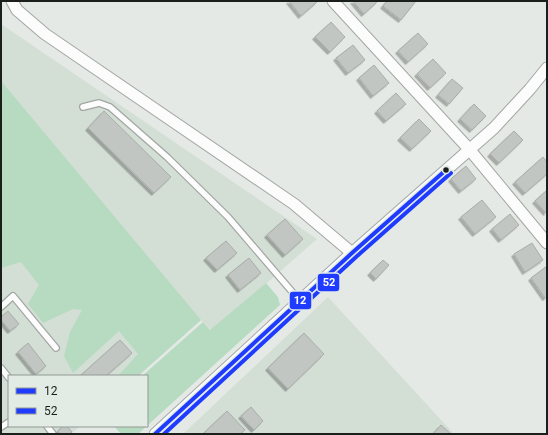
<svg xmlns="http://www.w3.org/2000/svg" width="548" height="435" viewBox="0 0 548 435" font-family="Roboto,sans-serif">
	<defs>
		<filter id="shadow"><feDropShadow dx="-2.5" dy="2.5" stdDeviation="0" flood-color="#0004"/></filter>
	</defs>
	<rect width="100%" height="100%" fill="#e4e9e5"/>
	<g fill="#d3ded5">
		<polygon points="1,24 317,239 212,331 201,320 138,376 9,376 9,426 80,426 71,434 1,434"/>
		<polygon points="328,297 454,434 183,434"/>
	</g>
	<g fill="#b6dbc1">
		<polygon points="1,81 201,320 138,376 118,376 138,354 119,331 73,373 64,356 70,332 82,310 73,309 43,323 28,304 39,285 21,262 1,268"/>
		<polygon points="266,283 278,297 280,305 138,434 121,434 114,426 147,426 147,376 142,376 203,322 210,330"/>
	</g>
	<g fill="#c2c6c3" stroke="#a9adaa" filter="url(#shadow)">
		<polygon points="289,1 316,1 317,2 301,16"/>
		<polygon points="353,1 378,1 364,14"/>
		<polygon points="387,1 416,1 401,20 383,6"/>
		<polygon points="331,22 345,37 330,52 315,37"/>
		<polygon points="418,33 428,44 408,62 398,51"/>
		<polygon points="353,45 365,60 348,73 336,58"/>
		<polygon points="433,59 446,73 430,88 417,74"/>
		<polygon points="374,65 389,83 373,96 359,78"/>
		<polygon points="452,79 463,88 449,104 438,95"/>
		<polygon points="396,93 406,104 386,121 377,111"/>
		<polygon points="474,104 486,116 472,130 460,119"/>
		<polygon points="104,111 171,177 154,193 88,128"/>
		<polygon points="419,119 431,131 412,149 400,138"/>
		<polygon points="514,131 523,140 499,163 490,154"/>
		<polygon points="543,157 547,162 547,174 525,193 515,182"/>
		<polygon points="466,166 476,179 461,191 451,179"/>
		<polygon points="547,190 547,212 546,213 535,201"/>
		<polygon points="482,200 496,217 475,234 461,217"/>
		<polygon points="510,214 519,225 501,240 492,229"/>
		<polygon points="285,219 303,239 285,255 267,235"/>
		<polygon points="226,241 237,253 217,270 206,258"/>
		<polygon points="532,243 543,260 525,272 514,254"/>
		<polygon points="249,258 261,273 240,290 228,275"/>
		<polygon points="383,260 389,265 376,279 370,273"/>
		<polygon points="547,266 547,297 545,298 531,278"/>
		<polygon points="8,311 19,324 10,331 1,320 1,317"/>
		<polygon points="304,333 324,354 288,389 268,368"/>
		<polygon points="120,340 132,353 106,376 80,376"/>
		<polygon points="28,343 46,366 36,374 18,352"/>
		<polygon points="251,407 263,421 254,430 241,416"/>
		<polygon points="227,411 245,430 240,434 203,434"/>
		<polygon points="441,425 451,434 433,434"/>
		<polygon points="63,426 67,426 72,432 70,434 60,434 58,431"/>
	</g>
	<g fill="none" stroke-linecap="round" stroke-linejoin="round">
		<defs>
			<g id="service">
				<polyline points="83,107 99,103 110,107 167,157 228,217 300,301"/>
				<polyline points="1,307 13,296 56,348"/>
				<polyline points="1,368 9,378"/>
				<polyline points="47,426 53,434"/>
				<polyline points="1,427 9,422"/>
			</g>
			<g id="minor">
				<polyline points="12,1 17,10 45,34 294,204 352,253"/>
				<polyline points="333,1 469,149 547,243"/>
				<polyline points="155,434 352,253 494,128 530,89 547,68"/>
			</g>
		</defs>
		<use href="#service" stroke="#a3a7a4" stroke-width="8"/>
		<use href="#minor" stroke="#a3a7a4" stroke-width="13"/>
		<use href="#service" stroke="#fbfcfb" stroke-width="5.5"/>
		<use href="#minor" stroke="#fbfcfb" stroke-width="11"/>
		<defs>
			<polyline id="bus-1" points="155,434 352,253 447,169"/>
			<polyline id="bus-2" points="164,434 356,257 451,173"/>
		</defs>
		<use href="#bus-1" stroke="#e2ebe4" stroke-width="7"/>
		<use href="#bus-2" stroke="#e2ebe4" stroke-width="7"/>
		<use href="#bus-1" stroke="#1f3bff" stroke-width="4"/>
		<use href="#bus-2" stroke="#1f3bff" stroke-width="4"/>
	</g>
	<circle fill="#1b1f1c" stroke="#e2ebe4" stroke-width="1.5" cx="446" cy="170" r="3.5"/>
	<g stroke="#e2ebe4" stroke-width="1.5">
		<rect x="317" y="273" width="23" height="19" rx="4" fill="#1f3bff"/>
		<rect x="289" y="291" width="23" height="19" rx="4" fill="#1f3bff"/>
	</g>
	<g font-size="11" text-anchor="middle" font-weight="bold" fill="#fff">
		<text x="329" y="286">52</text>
		<text x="300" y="304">12</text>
	</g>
	<rect width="548" height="435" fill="none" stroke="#1b1f1c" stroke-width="4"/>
	<rect x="8" y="375" width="140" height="52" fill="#e2ebe4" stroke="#929994"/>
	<rect x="16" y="388" width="20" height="6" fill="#1f3bff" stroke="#929994"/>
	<text x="44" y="395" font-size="12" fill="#1b1f1c">12</text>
	<rect x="16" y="408" width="20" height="6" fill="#1f3bff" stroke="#929994"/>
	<text x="44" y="415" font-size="12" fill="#1b1f1c">52</text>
</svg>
